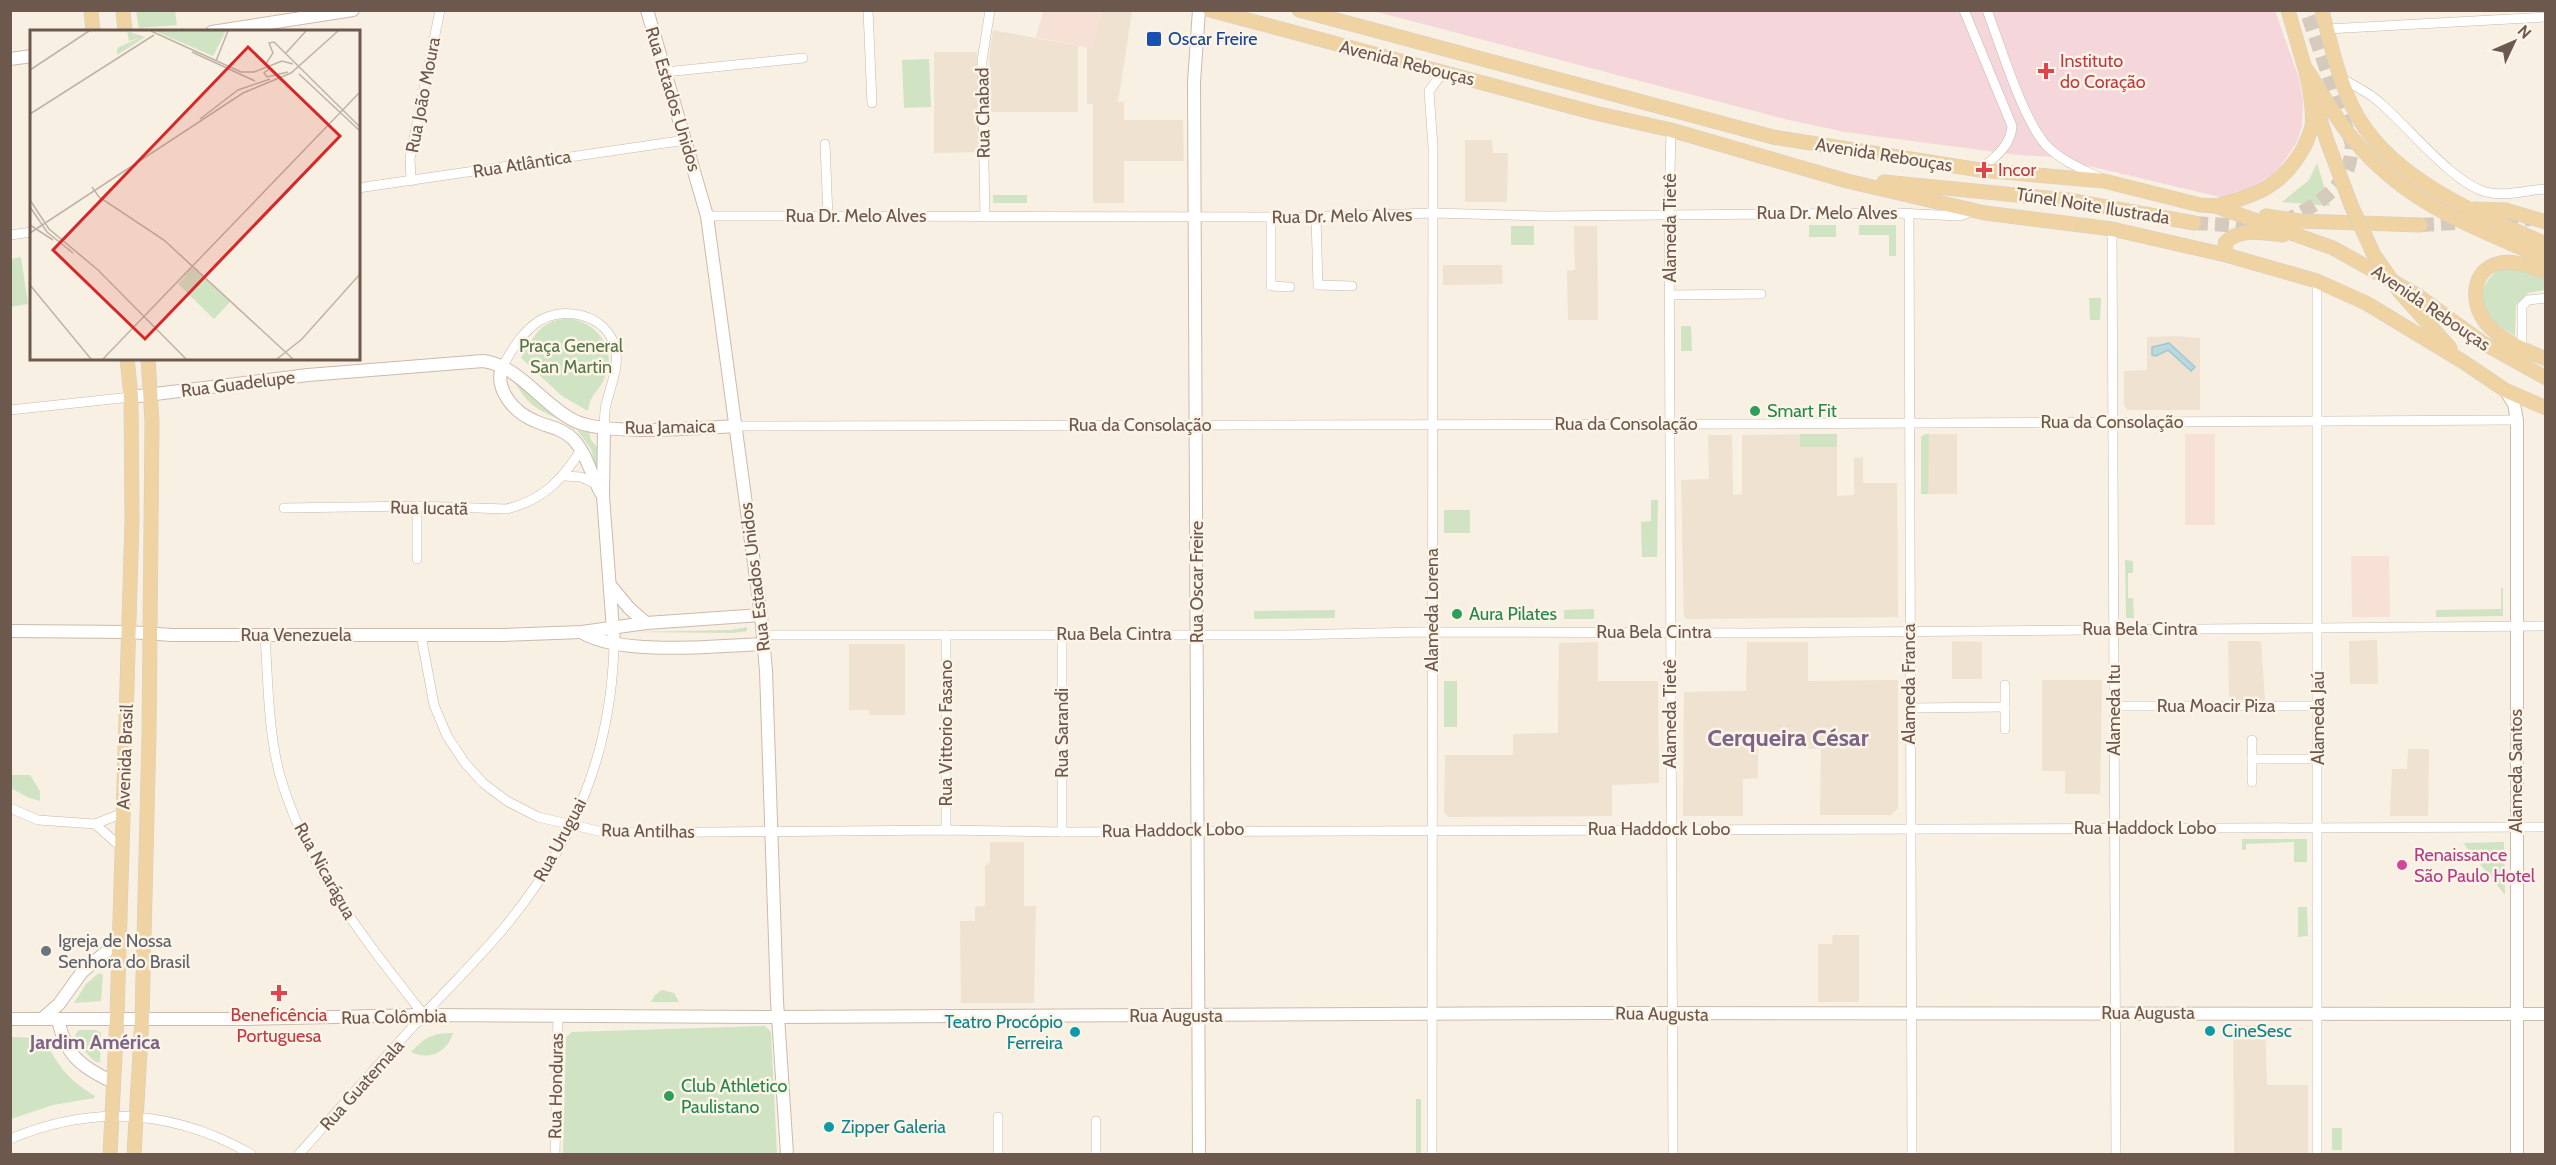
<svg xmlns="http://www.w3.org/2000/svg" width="2556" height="1165" viewBox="0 0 2556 1165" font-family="Cabin,sans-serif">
	<rect width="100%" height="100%" fill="#f8f0e2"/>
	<g fill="#efe2d1">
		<polygon points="1102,11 1132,11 1118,102 1124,102 1124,120 1183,120 1184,161 1124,161 1124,203 1093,203 1093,104 1087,104 1087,48 1092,48"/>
		<polygon points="993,30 1078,46 1078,112 991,112 989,58"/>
		<polygon points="934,52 977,52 978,152 934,153"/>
		<polygon points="1465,140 1492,140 1493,153 1508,153 1507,202 1465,202"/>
		<polygon points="1574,226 1597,226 1598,320 1568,320 1567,271 1575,270"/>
		<polygon points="1443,265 1502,265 1503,284 1443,285"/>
		<polygon points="2176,336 2200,338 2200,410 2127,410 2124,405 2124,371 2147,370 2147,337"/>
		<polygon points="1837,434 1837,496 1854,495 1854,458 1863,457 1863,483 1897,483 1898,617 1688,619 1684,617 1681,480 1709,479 1708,435 1732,435 1733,495 1742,494 1742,435"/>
		<polygon points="1925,434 1957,434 1957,494 1921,494 1921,437"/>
		<polygon points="2377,640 2378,684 2350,684 2349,641"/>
		<polygon points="1952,641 1982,642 1982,679 1952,679"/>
		<polygon points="2228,641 2261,641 2265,701 2229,700"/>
		<polygon points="1598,642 1598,681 1658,681 1659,783 1612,785 1612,816 1449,817 1444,812 1445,755 1513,755 1513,734 1558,733 1559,643"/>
		<polygon points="1747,642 1808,642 1808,681 1898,680 1898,808 1891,815 1820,815 1821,749 1758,748 1758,778 1743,779 1743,816 1683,816 1684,692 1746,691"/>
		<polygon points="849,644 905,644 905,715 869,715 869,710 849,710"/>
		<polygon points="2042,680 2102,680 2100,794 2065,794 2065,771 2042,771"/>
		<polygon points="2408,749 2429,749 2428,816 2390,816 2392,769 2407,769"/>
		<polygon points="990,842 1024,842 1024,906 1036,906 1034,1003 961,1003 960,921 975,921 975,907 985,906 985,866 990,862"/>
		<polygon points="1833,935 1859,935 1859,1002 1818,1002 1818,944 1832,944"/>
		<polygon points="2233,1025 2265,1025 2267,1085 2308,1085 2308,1154 2234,1154"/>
	</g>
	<g fill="#f7e1d7">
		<polygon points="1043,11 1102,11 1092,49 1036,37"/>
		<rect x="2185" y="434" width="30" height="91"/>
		<polygon points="2351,556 2389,556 2390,617 2352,617"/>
	</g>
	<polygon fill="#f5d6da" points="1373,11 2275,11 2299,78 2303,101 2302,126 2297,142 2280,167 2272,175 2249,188 2220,197 2051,157 2018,155 1845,132 1789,120"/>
	<g fill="#d0e3c3">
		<polygon points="136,11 175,11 177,25 139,28"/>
		<polygon points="929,59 931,107 904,108 902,60"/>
		<polygon points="2317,163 2330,206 2282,202 2309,180"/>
		<rect x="993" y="195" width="34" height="8"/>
		<rect x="1809" y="225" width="27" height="12"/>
		<polygon points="1859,225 1896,225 1896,256 1889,256 1889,235 1859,235"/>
		<rect x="1511" y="226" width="23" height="19"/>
		<polygon points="21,257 28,304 11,307 11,259"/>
		<path d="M2507,266L2546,274L2545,290L2528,293L2516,305L2515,336C2506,330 2495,324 2488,316C2473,297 2488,272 2507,266Z"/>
		<polygon points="2089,298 2101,298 2100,320 2090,320"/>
		<path d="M573,319C599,325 617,351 605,377C599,393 591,391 588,411L562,396L521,358C534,335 543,317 573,319Z"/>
		<polygon points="1681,326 1691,326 1692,351 1681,351"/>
		<path d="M510,376L589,430L591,440L597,447L601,468L596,469L591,449L577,430C570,428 565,423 558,419C525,403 530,404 510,376Z"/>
		<rect x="1800" y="434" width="37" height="13"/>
		<polygon points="1925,434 1929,434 1928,494 1921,494 1921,437"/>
		<polygon points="1651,500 1658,500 1657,557 1642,557 1641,522 1651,521"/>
		<rect x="1444" y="510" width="26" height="23"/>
		<polygon points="2125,560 2133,561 2133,573 2128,573 2128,598 2133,598 2134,618 2126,618"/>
		<polygon points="2501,588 2503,588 2503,616 2436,617 2436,610 2501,609"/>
		<polygon points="1594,609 1594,619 1564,619 1564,610"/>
		<polygon points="1335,610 1335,618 1254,619 1254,611"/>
		<polygon points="747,627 747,631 733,633 636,632 731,630"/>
		<rect x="1444" y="681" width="13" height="46"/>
		<polygon points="10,775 30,775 40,791 40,801 27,797 11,788"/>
		<polygon points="2242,839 2307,839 2307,862 2294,862 2294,842 2246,844 2246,850 2242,850"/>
		<polygon points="2504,842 2505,895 2463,843"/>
		<polygon points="2298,907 2307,907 2308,936 2298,937"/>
		<polygon points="99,973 103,975 101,1001 74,1003 86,984"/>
		<polygon points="662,990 674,993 679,1002 651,1002 655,995"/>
		<polygon points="765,1026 771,1032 777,1154 563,1154 566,1037 572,1032"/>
		<path d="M79,1030H96L101,1033L100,1062H96C87,1055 80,1047 75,1035Z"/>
		<path d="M453,1033C447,1052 430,1061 411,1052C425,1037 433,1033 453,1033Z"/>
		<path d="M11,1037L42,1038C61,1067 64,1077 95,1096L94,1098L53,1105L11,1119Z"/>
		<rect x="1416" y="1099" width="5" height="55"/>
		<rect x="2332" y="1128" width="10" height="22"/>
	</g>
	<polygon fill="#b9d9df" stroke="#a1c7cf" stroke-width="1.5" points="2169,343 2195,367 2191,371 2168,350 2156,356 2152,355 2152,347"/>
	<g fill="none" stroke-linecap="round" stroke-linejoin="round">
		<g stroke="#d5cabc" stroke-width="14" stroke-dasharray="14 7" stroke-linecap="butt">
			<path d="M2283,221C2305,213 2340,191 2348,168C2351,160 2351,152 2352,144L2306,10"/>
			<polyline points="2194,223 2258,227"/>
			<polyline points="2420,225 2531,219"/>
		</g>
		<defs>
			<g id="street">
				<polyline points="868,10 872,103"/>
				<path d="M1964,10L2012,126C2011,146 1994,158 1980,170"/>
				<path d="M1987,10C2000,44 2024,124 2048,147C2062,161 2082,169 2100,178"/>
				<polyline points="2327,29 2546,17"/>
				<polyline points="665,72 803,58"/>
				<path d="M2343,79C2354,86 2368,92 2378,101C2407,125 2452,183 2486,192C2505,197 2527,190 2546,189"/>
				<polyline points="1671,130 1669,213 1673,1154"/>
				<polyline points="825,144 828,217"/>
				<polyline points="411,181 410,158 440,10"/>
				<polyline points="358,188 686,140"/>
				<polyline points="1909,213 1912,1154"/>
				<polyline points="707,216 1316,217 1432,213 1545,216 1896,213 1960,216 1975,210"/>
				<polyline points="985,216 982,61 990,10"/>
				<polyline points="1271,217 1271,286 1290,287"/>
				<polyline points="1316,217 1318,285 1352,286"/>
				<polyline points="2112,229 2116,1154"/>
				<polyline points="10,235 32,232"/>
				<polyline points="2317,281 2317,1154"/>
				<polyline points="1669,295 1761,294"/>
				<polyline points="2522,349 2522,306 2528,300 2546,298"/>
				<path d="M502,367C512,350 522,332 539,321C566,305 606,315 615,347C620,367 610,386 606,405C604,412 605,420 604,428"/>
				<polyline points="10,410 131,397"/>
				<polyline points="736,426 1753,424 2517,420"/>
				<polyline points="564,476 581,477 596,484"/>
				<path d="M284,508L417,506L506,509C542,501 562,480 581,450"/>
				<polyline points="417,559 417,506"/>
				<path d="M265,635C268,680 268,728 279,772C305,866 365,940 424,1015"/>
				<polyline points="421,635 434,705 447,736 465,763 483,783 507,801 538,817 607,833 946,830 1062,832 2546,827"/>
				<polyline points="763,635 1288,635 1420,632 1748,633 2546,626"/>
				<polyline points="2005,685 2005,729"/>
				<polyline points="2114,706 2318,706"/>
				<polyline points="1910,708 2005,707"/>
				<polyline points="2252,740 2252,782"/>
				<polyline points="2252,759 2318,759"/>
				<polyline points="10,808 38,820 95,824 123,813"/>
				<polyline points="95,824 122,848"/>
				<polyline points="946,830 946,635"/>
				<polyline points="1062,832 1062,635"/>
				<polyline points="1096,1121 1096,1154"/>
				<path d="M10,1139C93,1104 174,1110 251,1154"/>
				<path d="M299,1154C342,1106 385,1057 429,1009C457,979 487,950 512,918C577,836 612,748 614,643"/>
				<polyline points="555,1154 558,1017"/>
				<polyline points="998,1154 998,1117"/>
				<polyline points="1432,1154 1433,147 1429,91 1438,79 1446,73"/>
			</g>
			<g id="secondary">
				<polyline points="647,10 707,216 761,615 766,671 777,1001 787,1154"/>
				<polyline points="1199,10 1194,82 1199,1154"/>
				<polyline points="212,32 353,10"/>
				<polyline points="10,59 32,56"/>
				<path d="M502,367C494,390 515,413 535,421C548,427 562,428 573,439C587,454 591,475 601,493"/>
				<polyline points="2505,390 2514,404 2517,420 2517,1154"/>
				<path d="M131,397L308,375L483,361C519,365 543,406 575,421C607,436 698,428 736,426"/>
				<polyline points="604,428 603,496 614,643"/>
				<polyline points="610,585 629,608 646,623"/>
				<polyline points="10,631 129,632 172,635 503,635 582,632 646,623 761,615"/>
				<path d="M583,633C622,656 717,646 764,644"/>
				<polyline points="10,1019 248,1019 424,1015 778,1017 1598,1013 2546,1014"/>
				<polyline points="42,1019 59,1004 82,972 119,941"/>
				<path d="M58,1019C65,1055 81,1067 113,1082"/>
			</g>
			<g id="primary">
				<polyline points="91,10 93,32"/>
				<polyline points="123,10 125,32"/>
				<polyline points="1210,10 1595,113 1671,130 1847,181 1985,213 2112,229 2226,255 2317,281 2366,303 2462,361 2505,390 2546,408"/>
				<polyline points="1299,10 1773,137 1980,170 2104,181 2200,205 2215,206 2333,248 2417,295 2483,343 2546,378"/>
				<polyline points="2288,10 2308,79"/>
				<path d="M2322,10C2330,42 2338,77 2352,106C2386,178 2478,214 2546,244"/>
				<path d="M2307,70C2322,93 2335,118 2353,139C2409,206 2469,224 2546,259"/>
				<polyline points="2317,109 2327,141"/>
				<polyline points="1884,182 2068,200 2194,223"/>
				<path d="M2216,206C2258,194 2282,187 2304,147C2307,140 2310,134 2312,126C2314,109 2310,91 2307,75"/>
				<polyline points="2474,209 2505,210 2546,222"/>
				<polyline points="2266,216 2300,221 2420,225"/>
				<path d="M2226,255L2225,243C2239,227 2264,233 2283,235"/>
				<path d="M2546,272C2532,267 2515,260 2500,263C2471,269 2470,303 2486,323C2501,341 2524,350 2546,359"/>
				<polyline points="2400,292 2450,348"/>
				<polyline points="110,1154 117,1017 132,520 131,397 127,358"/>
				<polyline points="134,1154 142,1018 149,735 152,422 148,358"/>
			</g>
		</defs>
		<use href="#street" stroke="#c7b8ab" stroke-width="10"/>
		<use href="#secondary" stroke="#ccbaab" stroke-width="14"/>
		<use href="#primary" stroke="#d6d0cd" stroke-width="15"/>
		<use href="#street" stroke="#fff" stroke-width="9"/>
		<use href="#secondary" stroke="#fff" stroke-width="12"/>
		<use href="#primary" stroke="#efd3a2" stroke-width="14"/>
		<defs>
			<polyline id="primary-bridge" points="2327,141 2351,205 2374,255 2400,292"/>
		</defs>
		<use href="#primary-bridge" stroke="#d6d0cd" stroke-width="15" stroke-linecap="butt"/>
		<use href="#primary-bridge" stroke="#efd3a2" stroke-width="14"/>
	</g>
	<rect fill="#1a4fb4" stroke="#fcf4e7" stroke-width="2" x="1146" y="31" width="16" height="16" rx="3"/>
	<g fill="#e0444e" stroke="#fcf4e7" stroke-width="2">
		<path d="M2043 62h6v6h6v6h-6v6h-6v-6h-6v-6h6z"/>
		<path d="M1981 161h6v6h6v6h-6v6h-6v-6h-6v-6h6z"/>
		<path d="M276 984h6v6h6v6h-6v6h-6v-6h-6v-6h6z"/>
	</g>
	<g fill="#2e9e5b" stroke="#fcf4e7" stroke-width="2">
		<circle cx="1755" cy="411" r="6"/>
		<circle cx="1457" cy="614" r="6"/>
		<circle cx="669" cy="1096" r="6"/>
	</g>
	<circle fill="#d1479c" stroke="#fcf4e7" stroke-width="2" cx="2402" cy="865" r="6"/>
	<circle fill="#6b7280" stroke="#fcf4e7" stroke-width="2" cx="46" cy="951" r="6"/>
	<g fill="#0f9aa8" stroke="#fcf4e7" stroke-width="2">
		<circle cx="2210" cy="1031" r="6"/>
		<circle cx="1075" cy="1032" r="6"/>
		<circle cx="829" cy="1127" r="6"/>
	</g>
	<g text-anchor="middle" stroke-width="5" stroke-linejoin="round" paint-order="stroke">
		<g font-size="18" fill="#164399" stroke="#fcf4e7" text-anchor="start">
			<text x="1168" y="45">Oscar Freire</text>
		</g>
		<g font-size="18" fill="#be3a42" stroke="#fcf4e7" text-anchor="start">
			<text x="2060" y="67">Instituto<tspan x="2060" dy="21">do Coração</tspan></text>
			<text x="1998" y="176">Incor</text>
			<text x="279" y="1021" text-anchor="middle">Beneficência<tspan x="279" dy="21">Portuguesa</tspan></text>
		</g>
		<g font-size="18" fill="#6c584c" stroke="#fcf4e7">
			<text transform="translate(1407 63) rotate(14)" y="6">Avenida Rebouças</text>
			<text transform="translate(423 95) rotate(-79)" y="6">Rua João Moura</text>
			<text transform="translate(673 99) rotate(73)" y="6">Rua Estados Unidos</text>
			<text transform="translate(983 113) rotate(-91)" y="6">Rua Chabad</text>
			<text transform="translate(1884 155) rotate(9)" y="6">Avenida Rebouças</text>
			<text transform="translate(522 164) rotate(-9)" y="6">Rua Atlântica</text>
			<text transform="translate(2093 206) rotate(9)" y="6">Túnel Noite Ilustrada</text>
			<text x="1827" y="219">Rua Dr. Melo Alves</text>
			<text x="856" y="222">Rua Dr. Melo Alves</text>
			<text transform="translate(1342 216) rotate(-1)" y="6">Rua Dr. Melo Alves</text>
			<text transform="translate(1670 228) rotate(-90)" y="6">Alameda Tietê</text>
			<text transform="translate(2431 308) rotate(34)" y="6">Avenida Rebouças</text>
			<text transform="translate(238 384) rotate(-7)" y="6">Rua Guadelupe</text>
			<text x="2112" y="428">Rua da Consolação</text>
			<text x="1626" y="430">Rua da Consolação</text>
			<text x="1140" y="431">Rua da Consolação</text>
			<text transform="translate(670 427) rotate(-1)" y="6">Rua Jamaica</text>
			<text transform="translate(429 508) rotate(1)" y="6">Rua Iucatã</text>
			<text transform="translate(755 577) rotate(-97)" y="6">Rua Estados Unidos</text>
			<text transform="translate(1197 582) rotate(-90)" y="6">Rua Oscar Freire</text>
			<text transform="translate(1432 610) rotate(-90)" y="6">Alameda Lorena</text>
			<text x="2140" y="635">Rua Bela Cintra</text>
			<text x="1654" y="638">Rua Bela Cintra</text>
			<text x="1114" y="640">Rua Bela Cintra</text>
			<text x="296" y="641">Rua Venezuela</text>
			<text transform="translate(1909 684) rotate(-90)" y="6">Alameda Franca</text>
			<text x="2216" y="712">Rua Moacir Piza</text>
			<text transform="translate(2114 710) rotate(-90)" y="6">Alameda Itu</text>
			<text transform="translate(1670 714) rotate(-90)" y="6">Alameda Tietê</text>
			<text transform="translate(2318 718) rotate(-90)" y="6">Alameda Jaú</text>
			<text transform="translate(946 733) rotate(-90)" y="6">Rua Vittorio Fasano</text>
			<text transform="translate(1062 733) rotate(-90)" y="6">Rua Sarandi</text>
			<text transform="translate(125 757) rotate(-88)" y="6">Avenida Brasil</text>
			<text transform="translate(2516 771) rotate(-90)" y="6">Alameda Santos</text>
			<text x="2145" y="834">Rua Haddock Lobo</text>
			<text x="1659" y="835">Rua Haddock Lobo</text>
			<text transform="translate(1173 830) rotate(-1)" y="6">Rua Haddock Lobo</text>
			<text transform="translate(648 831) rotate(1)" y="6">Rua Antilhas</text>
			<text transform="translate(560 840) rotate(-62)" y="6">Rua Uruguai</text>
			<text transform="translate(325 871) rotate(61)" y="6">Rua Nicarágua</text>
			<text x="2148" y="1019">Rua Augusta</text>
			<text transform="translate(1662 1014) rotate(1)" y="6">Rua Augusta</text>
			<text x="1176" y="1022">Rua Augusta</text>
			<text transform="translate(394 1017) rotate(-1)" y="6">Rua Colômbia</text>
			<text transform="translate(362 1085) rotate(-48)" y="6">Rua Guatemala</text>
			<text transform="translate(556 1086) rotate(-89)" y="6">Rua Honduras</text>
		</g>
		<g font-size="18" fill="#557649" stroke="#fcf4e7">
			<text x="571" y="352">Praça General<tspan x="571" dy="21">San Martin</tspan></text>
		</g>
		<g font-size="18" fill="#27864d" stroke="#fcf4e7" text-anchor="start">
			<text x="1767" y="417">Smart Fit</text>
			<text x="1469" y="620">Aura Pilates</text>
			<text x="681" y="1092">Club Athletico<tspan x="681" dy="21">Paulistano</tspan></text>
		</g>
		<g font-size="18" fill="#b23c85" stroke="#fcf4e7" text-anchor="start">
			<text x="2414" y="861">Renaissance<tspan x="2414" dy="21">São Paulo Hotel</tspan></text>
		</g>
		<g font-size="18" fill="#5b616d" stroke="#fcf4e7" text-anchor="start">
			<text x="58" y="947">Igreja de Nossa<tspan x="58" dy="21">Senhora do Brasil</tspan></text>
		</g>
		<g font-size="18" fill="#0d838f" stroke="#fcf4e7" text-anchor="start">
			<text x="1063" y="1028" text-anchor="end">Teatro Procópio<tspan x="1063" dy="21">Ferreira</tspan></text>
			<text x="2222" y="1037">CineSesc</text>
			<text x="841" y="1133">Zipper Galeria</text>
		</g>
		<g font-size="20" font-weight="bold" fill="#7c6489" stroke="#fcf4e7">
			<text x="95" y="1049">Jardim América</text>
		</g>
		<g font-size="24" font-weight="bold" fill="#7c6489" stroke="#fcf4e7">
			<text x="1788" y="746">Cerqueira César</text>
		</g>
	</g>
	<g transform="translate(30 30)">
		<rect width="330" height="330" fill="#f8f0e2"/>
		<path d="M97,1L115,7L87,25V18L109,8L99,11ZM125,1H196L183,26ZM162,237L201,271L184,289L148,254Z" fill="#d0e3c3"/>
		<path fill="none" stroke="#c0b3a6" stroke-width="1.5" d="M121,1L211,42H224L252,31L263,34M162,22L225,51M255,24L276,1M186,31L198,1M235,35L243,23L239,13L244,12L330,97M239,39L234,43L237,47L258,42M0,40L59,1M269,44L330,101M0,84L124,5M170,89L208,60L240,49M62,157L69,167L134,210L263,329M0,170L19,199L68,240L156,329M0,177L17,202L43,223M0,195L23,210M0,203L213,63L261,43L308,1M0,255L61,329M73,329L330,62M247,329L272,309L330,244"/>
		<path fill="#d62828" fill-opacity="0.15" stroke="#d62828" stroke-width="3" d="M218,17L310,106L115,309L23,220Z"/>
		<rect width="330" height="330" fill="none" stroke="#6c584c" stroke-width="3"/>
	</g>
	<rect width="2556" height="1165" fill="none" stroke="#6c584c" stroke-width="24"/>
	<g transform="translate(2514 42) rotate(46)" stroke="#fcf4e7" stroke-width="4.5" paint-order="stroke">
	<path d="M0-4.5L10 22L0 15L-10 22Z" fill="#6c584c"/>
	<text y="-9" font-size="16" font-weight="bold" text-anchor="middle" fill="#6c584c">N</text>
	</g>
</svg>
